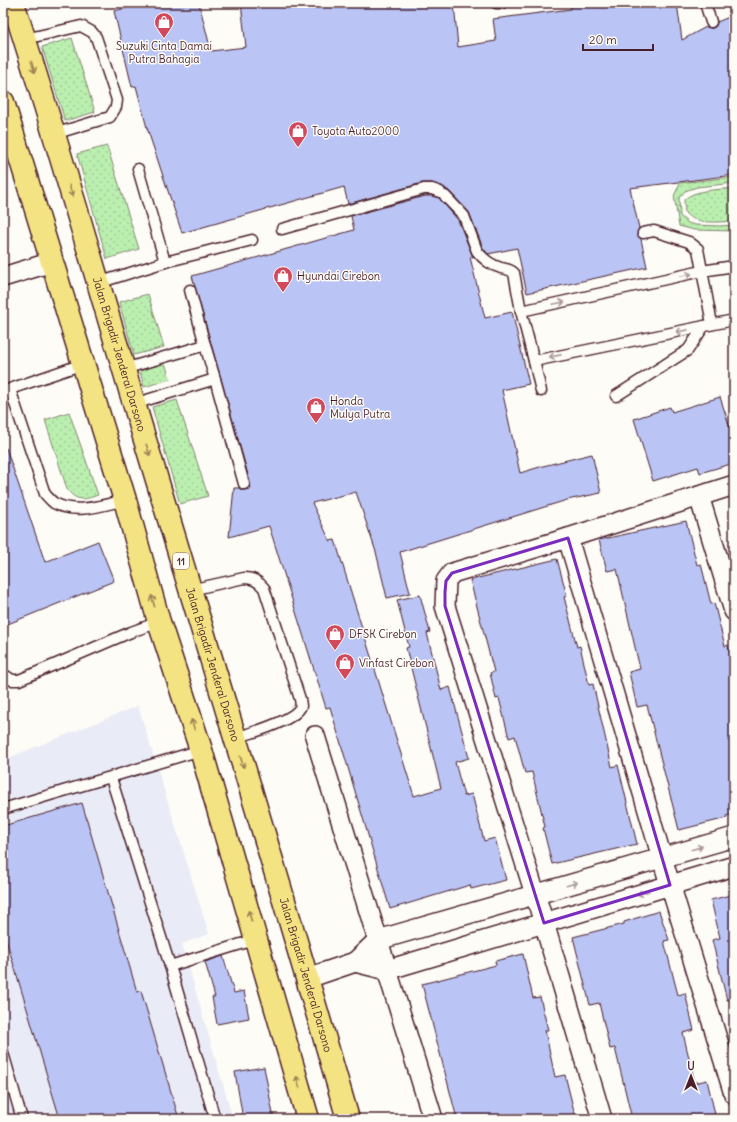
<svg xmlns="http://www.w3.org/2000/svg" width="737" height="1122" viewBox="0 0 737 1122" font-family="Delius,sans-serif">
	<defs>
		<pattern id="grass-dots" width="8" height="8" patternUnits="userSpaceOnUse"><rect width="8" height="8" fill="#baefb0"/><path d="M2 2h.1M6 6h.1" fill="none" stroke="#a1cc98" stroke-width="1.8" stroke-linecap="round"/></pattern>
	</defs>
	<rect width="100%" height="100%" fill="#fdfcf7"/>
	<filter id="ink" filterUnits="userSpaceOnUse"><feTurbulence type="fractalNoise" baseFrequency=".025" numOctaves="2"/><feDisplacementMap in="SourceGraphic" scale="8" xChannelSelector="R" yChannelSelector="G"/><feConvolveMatrix kernelMatrix="1 2 1 2 8 2 1 2 1" color-interpolation-filters="sRGB"/></filter>
	<g filter="url(#ink)">
		<polygon fill="#e9ebf6" points="138,706 209,934 182,944 233,1119 3,1119 3,760"/>
		<g fill="url(#grass-dots)" stroke="#82876e">
			<polygon points="72,38 95,112 65,121 42,47"/>
			<polygon points="107,146 139,249 107,259 77,154"/>
			<polygon points="734,177 734,183 697,187 685,191 679,198 680,216 688,223 695,225 720,226 734,225 734,231 694,230 679,226 674,196 680,183"/>
			<path d="M734,188V221C718,222 696,225 685,213L684,200C694,189 719,190 734,188Z"/>
			<polygon points="148,294 164,347 134,355 119,302"/>
			<polygon points="165,363 170,379 144,387 140,371"/>
			<polygon points="177,400 208,496 180,504 152,407"/>
			<path d="M69,412L98,495C84,500 76,502 67,489L45,420Z"/>
		</g>
		<g fill="#bac4f5" stroke="#4a1f2b">
			<polygon points="146,3 199,3 211,51 246,47 241,3 454,3 458,47 496,41 493,19 571,9 571,3 677,3 682,40 706,27 710,28 713,28 716,26 717,22 734,15 734,175 630,188 639,228 637,235 641,239 647,267 527,293 517,248 488,254 483,248 469,212 449,191 442,186 432,183 422,183 348,204 344,187 182,233 147,128 136,86 132,87 114,11"/>
			<polygon points="425,196 431,196 439,198 458,220 473,257 470,257 485,318 512,312 529,384 502,390 520,473 543,466 592,454 601,493 567,500 400,552 410,593 387,598 376,552 356,492 312,503 330,541 335,540 414,796 441,788 406,648 409,647 397,600 420,595 430,632 427,633 441,690 450,687 469,758 455,762 464,796 472,794 484,841 495,838 506,880 471,889 470,885 390,909 330,707 326,708 269,526 229,537 234,488 239,488 243,490 251,489 250,482 192,276 354,230 351,216"/>
			<polygon points="720,397 734,440 734,463 700,473 698,467 653,481 634,419 670,407 672,412"/>
			<polygon points="6,448 45,562 98,541 114,581 3,626 3,449"/>
			<polygon points="686,521 697,565 701,564 711,604 714,603 725,646 728,645 734,671 734,814 726,816 727,818 679,830 647,705 637,707 629,672 640,669 617,569 607,571 599,540"/>
			<polygon points="557,559 567,596 564,597 577,647 580,646 589,685 593,684 612,767 618,765 637,844 552,864 543,828 545,827 532,772 525,773 515,736 509,738 499,698 496,699 490,673 494,672 470,580"/>
			<polygon points="82,803 137,992 141,991 179,1119 60,1119 3,929 3,826"/>
			<polygon points="734,894 734,999 727,1000 712,940 720,938 711,900"/>
			<polygon points="659,911 669,940 664,941 678,995 685,993 694,1030 683,1033 695,1083 707,1080 715,1114 692,1119 632,1119 615,1048 610,1049 599,1003 590,1005 573,937 624,924 624,922"/>
			<polygon points="523,954 533,998 540,997 548,1030 545,1030 555,1077 565,1075 576,1119 457,1119 422,984 496,965 495,961"/>
			<polygon points="223,956 234,993 244,991 249,1018 217,1024 212,997 215,997 205,962"/>
			<polygon points="264,1067 274,1119 243,1119 235,1072"/>
		</g>
		<g fill="none" stroke-linecap="round" stroke-linejoin="round">
			<defs>
				<g id="lane">
					<polyline points="496,3 502,3"/>
					<polyline points="705,3 711,22"/>
					<polyline points="25,39 81,26 92,32 96,37 117,100 116,107 110,117 54,134"/>
					<path d="M445,196L464,216L477,251C483,259 491,265 501,268C506,269 510,269 514,273L521,311L534,361L734,320"/>
					<polyline points="282,229 424,189 432,189 440,192"/>
					<polyline points="643,233 654,231 689,242 698,249 712,324"/>
					<polyline points="165,262 252,240"/>
					<polyline points="98,283 165,262 138,169"/>
					<polyline points="521,311 702,271 734,266"/>
					<polyline points="205,345 215,379"/>
					<polyline points="534,361 541,391"/>
					<path d="M83,364L10,389L45,494C48,497 51,501 54,503C76,515 103,505 125,500"/>
					<polyline points="124,369 205,345 190,290"/>
					<polyline points="616,396 688,350 704,326"/>
					<polyline points="134,404 215,379 244,484"/>
					<path d="M190,590L244,578C253,578 258,581 264,588L300,699L301,706C295,721 251,733 235,738"/>
					<polyline points="3,674 12,680 19,680 131,632 159,622"/>
					<polyline points="111,778 170,966 215,1119"/>
					<polyline points="3,809 201,750"/>
					<polyline points="170,966 257,939"/>
					<polyline points="3,1053 22,1119"/>
				</g>
				<g id="street">
					<polyline points="3,277 52,262"/>
					<polyline points="699,496 734,611"/>
					<polyline points="568,538 662,858 734,1094"/>
					<polyline points="315,736 433,1119"/>
					<polyline points="355,962 387,970 734,866"/>
					<polyline points="308,978 355,962 378,940 734,837"/>
					<polyline points="602,1119 544,923 445,606 446,581 452,573 568,538 734,485"/>
				</g>
				<g id="highway">
					<path id="s1" d="M13,3C60,148 101,295 145,440C213,666 283,892 348,1119"/>
					<polyline points="3,102 125,500 159,622 201,750 308,1119"/>
				</g>
			</defs>
			<use href="#lane" stroke="#4a1f2b" stroke-width="13"/>
			<use href="#street" stroke="#4a1f2b" stroke-width="22"/>
			<use href="#highway" stroke="#4a1f2b" stroke-width="25"/>
			<use href="#lane" stroke="#fdfcf7" stroke-width="10"/>
			<use href="#street" stroke="#fdfcf7" stroke-width="19"/>
			<use href="#highway" stroke="#f4e382" stroke-width="22"/>
		</g>
		<defs><path id="oneway-shaft" d="M-6 0H5M1.5-3L5.5 0L1.5 3" fill="none" stroke-width="1.6" stroke-linecap="round" stroke-linejoin="round"/></defs>
		<g stroke="#9f8156">
			<use href="#oneway-shaft" transform="translate(33 67) rotate(73)"/>
			<use href="#oneway-shaft" transform="translate(71 191) rotate(73)"/>
			<use href="#oneway-shaft" transform="translate(148 450) rotate(73)"/>
			<use href="#oneway-shaft" transform="translate(153 601) rotate(-105)"/>
			<use href="#oneway-shaft" transform="translate(193 725) rotate(-108)"/>
			<use href="#oneway-shaft" transform="translate(242 762) rotate(73)"/>
			<use href="#oneway-shaft" transform="translate(250 916) rotate(-106)"/>
			<use href="#oneway-shaft" transform="translate(298 1082) rotate(-106)"/>
		</g>
		<g stroke="#ac999b">
			<use href="#oneway-shaft" transform="translate(686 275) rotate(-12)"/>
			<use href="#oneway-shaft" transform="translate(559 303) rotate(-12)"/>
			<use href="#oneway-shaft" transform="translate(682 331) rotate(169)"/>
			<use href="#oneway-shaft" transform="translate(555 356) rotate(169)"/>
			<use href="#oneway-shaft" transform="translate(697 848) rotate(-16)"/>
			<use href="#oneway-shaft" transform="translate(572 884) rotate(-16)"/>
			<use href="#oneway-shaft" transform="translate(643 893) rotate(164)"/>
		</g>
	</g>
	<path fill="none" stroke="#7b2cbf" stroke-width="3" stroke-linejoin="round" d="M568,538L670,885L544,923L445,606V592L446,581L452,573Z"/>
	<defs>
		<symbol id="shop-pin" viewBox="-11 -11 22 30"><path d="M0 17L-7.5 6A9.5 9.5 0 1 1 7.5 6Z" fill="#d1495b" stroke="#fdfcf7"/><path d="M-5-2.5h2.3a2.7 3.5 0 0 1 5.4 0H5L5.5 6h-11ZM-1.5-2.5h3a1.5 2.3 0 0 0-3 0Z" fill="#fff"/></symbol>
	</defs>
	<g fill-rule="evenodd">
		<use href="#shop-pin" x="153" y="11" width="22" height="30"/>
		<use href="#shop-pin" x="287" y="120" width="22" height="30"/>
		<use href="#shop-pin" x="272" y="265" width="22" height="30"/>
		<use href="#shop-pin" x="305" y="396" width="22" height="30"/>
		<use href="#shop-pin" x="324" y="623" width="22" height="30"/>
		<use href="#shop-pin" x="334" y="652" width="22" height="30"/>
	</g>
	<g text-anchor="middle" stroke-width="3" stroke-linejoin="round" paint-order="stroke">
		<rect fill="#fdfcf7" stroke="#806168" stroke-width="1" x="173" y="553" width="16" height="16" rx="3"/>
		<g font-size="10" font-weight="bold" fill="#4a1f2b">
			<text x="181" y="565">11</text>
		</g>
		<g font-size="11" fill="#4a1f2b" stroke="#fdfcf7" text-anchor="start">
			<text x="164" y="50" text-anchor="middle">Suzuki Cinta Damai<tspan x="164" dy="13">Putra Bahagia</tspan></text>
			<text x="312" y="135">Toyota Auto2000</text>
			<text x="297" y="280">Hyundai Cirebon</text>
			<text x="330" y="405">Honda<tspan x="330" dy="13">Mulya Putra</tspan></text>
			<text x="349" y="638">DFSK Cirebon</text>
			<text x="359" y="667">Vinfast Cirebon</text>
		</g>
		<g font-size="11" fill="#4a1f2b" stroke="#fdfcf7">
			<text dy="4" stroke="none"><textPath href="#s1" startOffset="367">Jalan Brigadir Jenderal Darsono</textPath></text>
			<text dy="4" stroke="none"><textPath href="#s1" startOffset="691">Jalan Brigadir Jenderal Darsono</textPath></text>
			<text dy="4" stroke="none"><textPath href="#s1" startOffset="1015">Jalan Brigadir Jenderal Darsono</textPath></text>
		</g>
	</g>
	<rect width="737" height="1122" fill="none" stroke="#fdfcf7" stroke-width="16"/>
	<rect x="8" y="8" width="721" height="1106" fill="none" stroke="#4a1f2b" stroke-width="1.5" filter="url(#ink)"/>
	<g transform="translate(691 1076)" stroke="#fdfcf7" stroke-width="3" paint-order="stroke">
	<path d="M0-3L7 15L0 10L-7 15Z" fill="#4a1f2b"/>
	<text y="-6" font-size="11" font-weight="bold" text-anchor="middle" fill="#4a1f2b">U</text>
	</g>
	<path d="M583 44v6h70v-6" fill="none" stroke="#4a1f2b" stroke-width="2"/>
	<text x="589" y="44" font-size="12" fill="#4a1f2b" stroke="#fdfcf7" stroke-width="3" paint-order="stroke">20 m</text>
</svg>
